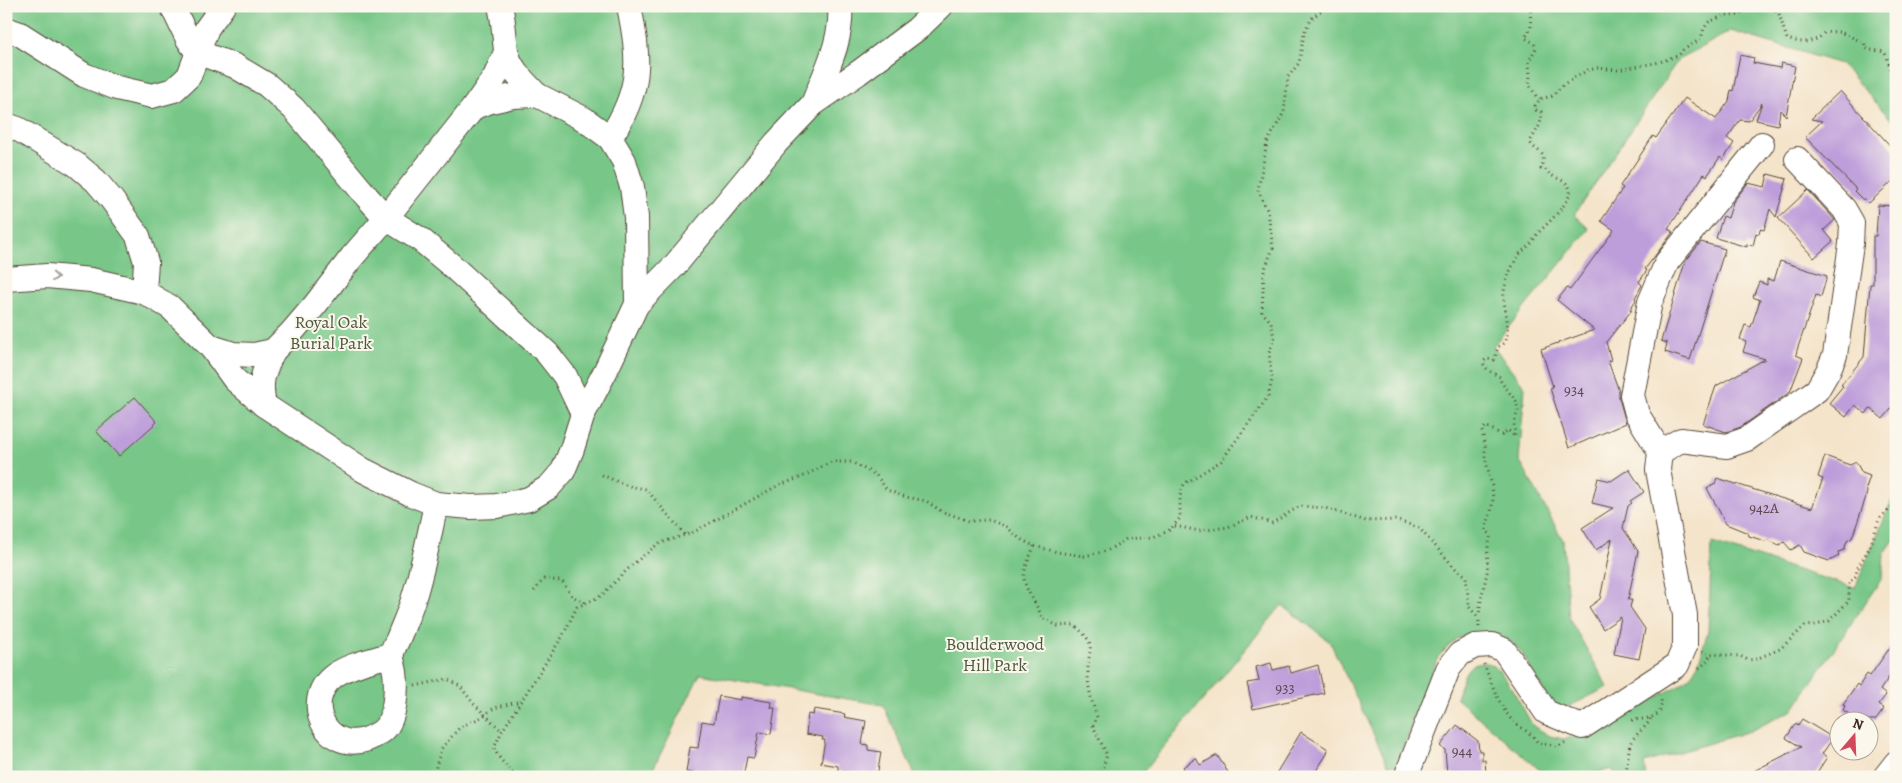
<svg xmlns="http://www.w3.org/2000/svg" width="1902" height="783" viewBox="0 0 1902 783" font-family="Alegreya,serif">
	<rect width="100%" height="100%" fill="#fbf7ec"/>
	<filter id="ink" filterUnits="userSpaceOnUse"><feTurbulence type="fractalNoise" baseFrequency=".02" numOctaves="2"/><feDisplacementMap in="SourceGraphic" scale="10" xChannelSelector="R" yChannelSelector="G"/><feConvolveMatrix kernelMatrix="1 2 1 2 8 2 1 2 1" color-interpolation-filters="sRGB"/></filter>
	<filter id="wash" filterUnits="userSpaceOnUse"><feTurbulence type="fractalNoise" baseFrequency=".0096" numOctaves="4" result="noise"/><feDisplacementMap in="SourceGraphic" scale="20" xChannelSelector="R" yChannelSelector="G"/><feGaussianBlur stdDeviation="1.12" result="paint"/><feColorMatrix in="noise" values="0 0 0 0 0 0 0 0 0 0 0 0 0 0 0 0 0 1.4 0 .05"/><feComposite in="paint" operator="in"/></filter>
	<g filter="url(#wash)">
		<rect width="100%" height="100%" fill="#f4e4ca"/>
		<g fill="#78c788" stroke="#5a7853">
			<polygon points="6,6 1896,6 1896,125 1841,64 1731,31 1678,60 1574,215 1589,229 1493,346 1525,387 1519,460 1563,540 1569,618 1608,687 1562,710 1552,706 1522,653 1512,643 1500,636 1488,632 1467,635 1456,639 1438,657 1396,765 1388,765 1330,642 1282,605 1139,777 916,777 883,705 700,674 649,777 6,777"/>
			<path d="M1896,490V537L1884,554L1882,578L1793,710L1750,731L1644,763L1646,777H1615L1613,769L1575,777H1548L1456,698C1460,688 1463,672 1471,666C1477,661 1488,662 1494,666C1507,676 1524,711 1533,726L1550,736L1563,739L1585,735L1676,687L1690,677L1698,664L1708,631L1712,543L1855,588Z"/>
		</g>
		<g id="blocks">
			<g fill="#bd9eda">
				<polygon points="1740,55 1754,58 1753,63 1780,68 1781,63 1795,66 1786,116 1780,110 1778,125 1756,120 1762,103 1749,121 1740,120 1727,138 1734,143 1723,160 1720,157 1707,176 1704,174 1686,202 1668,229 1673,232 1645,269 1647,270 1639,282 1642,285 1635,298 1636,300 1630,309 1632,310 1606,342 1611,360 1608,361 1619,391 1619,398 1626,423 1569,448 1550,388 1553,387 1541,349 1594,330 1557,300 1567,288 1570,290 1614,230 1601,221 1623,188 1620,186 1653,136 1656,138 1685,98 1716,119 1729,101 1731,90 1733,91"/>
				<polygon points="1840,91 1896,152 1896,178 1869,203 1864,198 1863,200 1854,191 1856,189 1805,137 1822,121 1811,119"/>
				<polygon points="1768,174 1787,179 1776,217 1770,209 1764,230 1760,229 1759,234 1756,233 1753,246 1747,244 1747,247 1716,238 1723,216 1728,218 1733,202 1748,183 1765,187"/>
				<polygon points="1808,190 1835,220 1824,230 1833,241 1814,258 1778,218"/>
				<polygon points="1878,205 1896,206 1896,403 1883,419 1870,408 1866,414 1855,405 1846,417 1829,403 1843,386 1841,385 1864,357 1870,284 1873,284 1873,236 1876,236"/>
				<polygon points="1701,242 1725,249 1690,360 1665,352 1667,343 1661,341 1685,262"/>
				<polygon points="1780,261 1827,276 1821,297 1816,295 1797,350 1796,355 1803,358 1790,392 1741,427 1726,432 1703,424 1716,386 1765,359 1743,352 1746,342 1740,339 1745,325 1751,327 1760,300 1753,297 1759,282 1767,285 1767,279 1774,281"/>
				<polygon points="135,397 157,422 119,456 96,431"/>
				<polygon points="1825,456 1850,465 1856,462 1862,473 1870,476 1866,488 1867,492 1865,500 1852,538 1847,541 1844,550 1838,552 1839,556 1829,561 1804,552 1800,545 1791,550 1784,542 1779,545 1768,540 1765,541 1749,536 1748,533 1726,524 1707,488 1715,484 1717,478 1812,508 1823,479 1818,477"/>
				<polygon points="1629,469 1644,492 1630,501 1632,503 1628,506 1623,528 1638,551 1628,600 1632,600 1630,607 1645,629 1639,659 1614,654 1621,617 1603,629 1589,607 1600,599 1612,539 1596,550 1582,528 1613,508 1592,503 1598,478 1611,481"/>
				<polygon points="1896,639 1896,667 1880,690 1886,695 1878,705 1884,709 1876,720 1845,720 1849,714 1843,710 1845,706 1843,704 1857,684 1859,686 1867,674 1870,676"/>
				<polygon points="1271,663 1273,670 1289,666 1291,673 1318,665 1324,693 1253,709 1247,683 1259,681 1256,667"/>
				<polygon points="719,696 741,700 741,697 772,702 771,708 775,708 771,734 759,732 754,758 747,757 743,777 715,777 686,772 690,747 698,748 702,721 714,723"/>
				<polygon points="814,709 845,714 844,717 866,721 862,744 868,745 868,750 881,752 877,777 838,771 838,766 821,763 825,740 822,740 823,737 806,734 808,714 813,715"/>
				<polygon points="1802,719 1833,738 1822,754 1827,757 1814,777 1742,777 1801,747 1786,738 1796,723 1798,725"/>
				<polygon points="1457,725 1478,741 1479,751 1482,751 1482,760 1485,760 1486,774 1481,774 1481,777 1452,777 1452,772 1447,773 1445,750 1440,746"/>
				<polygon points="1301,732 1328,749 1327,754 1312,777 1274,777"/>
				<polygon points="1217,755 1231,777 1181,777 1187,773 1183,767 1196,758 1200,765"/>
			</g>
		</g>
	</g>
	<g filter="url(#ink)">
		<use href="#blocks" fill-opacity="0" stroke="#574638" stroke-width="1"/>
		<g fill="none" stroke-linecap="round" stroke-linejoin="round">
			<defs>
				<g id="minor">
					<polyline points="172,6 188,39 197,52 235,66 267,85 294,109 367,197 386,218 421,240 451,265 547,353 565,376 583,414"/>
					<path d="M500,6C504,21 504,35 506,50C509,68 524,82 537,95"/>
					<polyline points="6,29 20,34 84,75 117,88 152,96 174,90 189,76 207,28 223,6"/>
					<path d="M813,104C825,73 843,40 840,6"/>
					<polyline points="474,107 495,77 506,52"/>
					<polyline points="6,125 18,129 77,165 96,181 112,200 138,236 146,262 144,292"/>
					<path d="M610,138C642,89 640,61 629,6"/>
					<polyline points="6,279 47,276 91,280 144,292 170,307 211,347 235,380 264,405 363,470 411,494 436,504 471,507 497,506 529,499 549,487 563,471 572,449 583,414 605,372 637,304 676,264 776,143 813,104 858,73 917,29 941,6"/>
					<polyline points="211,347 233,354 254,355 273,351 291,333 315,305 352,257 386,218 474,107 491,101 513,96 537,95 584,119 610,138 624,161 632,187 636,217 637,304"/>
					<path d="M264,405C259,381 263,373 273,351"/>
					<polyline points="1660,452 1681,440 1727,446 1747,439 1817,390 1828,371 1835,355 1851,244 1852,223 1844,209 1797,159"/>
					<path d="M392,654C374,660 351,664 335,675C297,702 331,766 381,732C396,722 397,688 395,672C394,666 391,659 392,653C393,648 396,643 398,639C403,626 409,613 413,600C423,569 429,536 436,504"/>
					<polyline points="1406,777 1448,669 1460,654 1475,646 1492,645 1504,650 1546,712 1582,727 1677,665 1685,646 1685,615 1658,470 1660,452 1637,414 1632,395 1650,302 1667,262 1762,144"/>
					<polyline points="1885,777 1896,763"/>
				</g>
			</defs>
			<use href="#minor" stroke="#574638" stroke-width="26"/>
			<g stroke="#574638" stroke-width="3" stroke-dasharray="1 4" stroke-linecap="butt">
				<polyline points="1530,6 1531,28 1525,38 1534,43 1536,48 1529,61 1530,76 1529,84 1536,96 1540,99"/>
				<path d="M1773,6L1779,14L1787,39C1800,43 1815,44 1824,33C1842,28 1849,38 1864,42L1866,48C1872,52 1879,49 1885,53L1891,69L1896,76"/>
				<polyline points="602,475 628,486 646,489 685,535"/>
				<polyline points="1175,526 1199,531 1228,527 1251,517 1272,523 1300,506 1325,508 1366,521 1397,520 1419,528 1456,569 1466,576 1469,607 1478,617"/>
				<path d="M1034,546C1031,555 1024,568 1024,577C1024,589 1038,605 1042,618L1058,626L1074,625C1100,647 1087,647 1088,674C1088,690 1092,702 1097,717L1093,726L1107,755L1100,777"/>
				<polyline points="534,591 544,579 562,581 572,596 585,603"/>
				<path d="M1479,627C1478,609 1483,591 1487,573C1488,565 1487,557 1488,549C1488,543 1491,540 1490,534L1486,531V527L1491,512L1493,499L1492,486L1485,457V446L1482,431L1486,426L1502,435L1508,430L1515,437L1514,424L1518,410L1516,401L1501,382L1500,377C1493,373 1485,370 1483,362L1486,359L1494,360L1498,347L1505,343C1510,328 1506,316 1504,301C1502,288 1510,269 1517,258C1520,252 1526,249 1530,244C1534,240 1536,235 1539,232C1547,224 1572,201 1570,190C1568,178 1550,179 1545,169H1541C1541,165 1544,160 1543,157C1543,152 1532,148 1530,142C1535,131 1543,125 1541,112L1536,110L1535,106L1540,99L1552,96L1564,84L1588,70L1598,68L1618,70L1660,62L1679,55L1683,50L1701,39L1704,28L1709,22L1725,15H1737L1751,6"/>
				<polyline points="1702,651 1711,654 1740,656 1748,660 1756,659 1780,649 1805,626 1817,625 1829,621 1849,601 1849,583 1856,576 1857,569 1871,545 1879,519 1896,503"/>
				<path d="M1484,664C1490,680 1500,708 1512,720C1521,729 1530,731 1538,743L1559,746L1566,742"/>
				<polyline points="1699,668 1706,663 1711,654"/>
				<polyline points="415,686 447,679 460,686 473,703 502,731"/>
				<path d="M1632,720C1641,719 1660,719 1661,707C1662,704 1661,701 1661,698"/>
				<polyline points="433,777 441,749 460,727 482,717 494,708 521,701"/>
				<path d="M516,777C508,767 499,760 494,748L502,731L562,637L577,607L601,596L632,565L658,544L694,532L777,486L802,477L831,462H851L876,475L887,490L906,497L926,501L941,511L969,521L990,520L1007,527L1020,539L1034,546L1057,552L1084,556L1107,551L1126,539L1153,537L1170,530L1180,518V496L1184,484L1221,461L1268,397L1272,380L1269,353L1274,338L1271,322L1262,312L1264,271L1273,248L1268,212L1258,190L1267,143L1284,112L1288,77L1299,63L1304,33L1311,19L1326,6"/>
				<path d="M1626,777C1626,772 1629,745 1631,742C1637,732 1647,728 1651,717"/>
			</g>
			<use href="#minor" stroke="#fff" stroke-width="24"/>
		</g>
		<defs><path id="oneway-chevron" d="M-2-3.5L2.5 0L-2 3.5" fill="none" stroke-width="1.6" stroke-linecap="round" stroke-linejoin="round" transform="scale(1.25)"/></defs>
		<use stroke="#a79f9a" href="#oneway-chevron" transform="translate(55 277) rotate(4)"/>
	</g>
	<g text-anchor="middle" stroke-width="4" stroke-linejoin="round" paint-order="stroke">
		<g font-size="15" fill="#5c474d">
			<text x="1574" y="395">934</text>
			<text x="1764" y="513">942A</text>
			<text x="1285" y="693">933</text>
			<text x="1462" y="756">944</text>
		</g>
		<g font-size="18" fill="#4d593e" stroke="#fbf7ec">
			<text x="331" y="328">Royal Oak<tspan x="331" dy="21">Burial Park</tspan></text>
			<text x="995" y="650">Boulderwood<tspan x="995" dy="21">Hill Park</tspan></text>
		</g>
	</g>
	<rect width="1902" height="783" fill="none" stroke="#fbf7ec" stroke-width="25"/>
	<g transform="translate(1854 736) rotate(19)"><circle r="24" fill="#fbf7ec" stroke="#aea59a"/>
	<path d="M0-4L9 19L0 12L-9 19Z" fill="#d1495b"/>
	<text y="-8" font-size="14" font-weight="bold" text-anchor="middle" fill="#3b2a1e">N</text>
	</g>
</svg>
